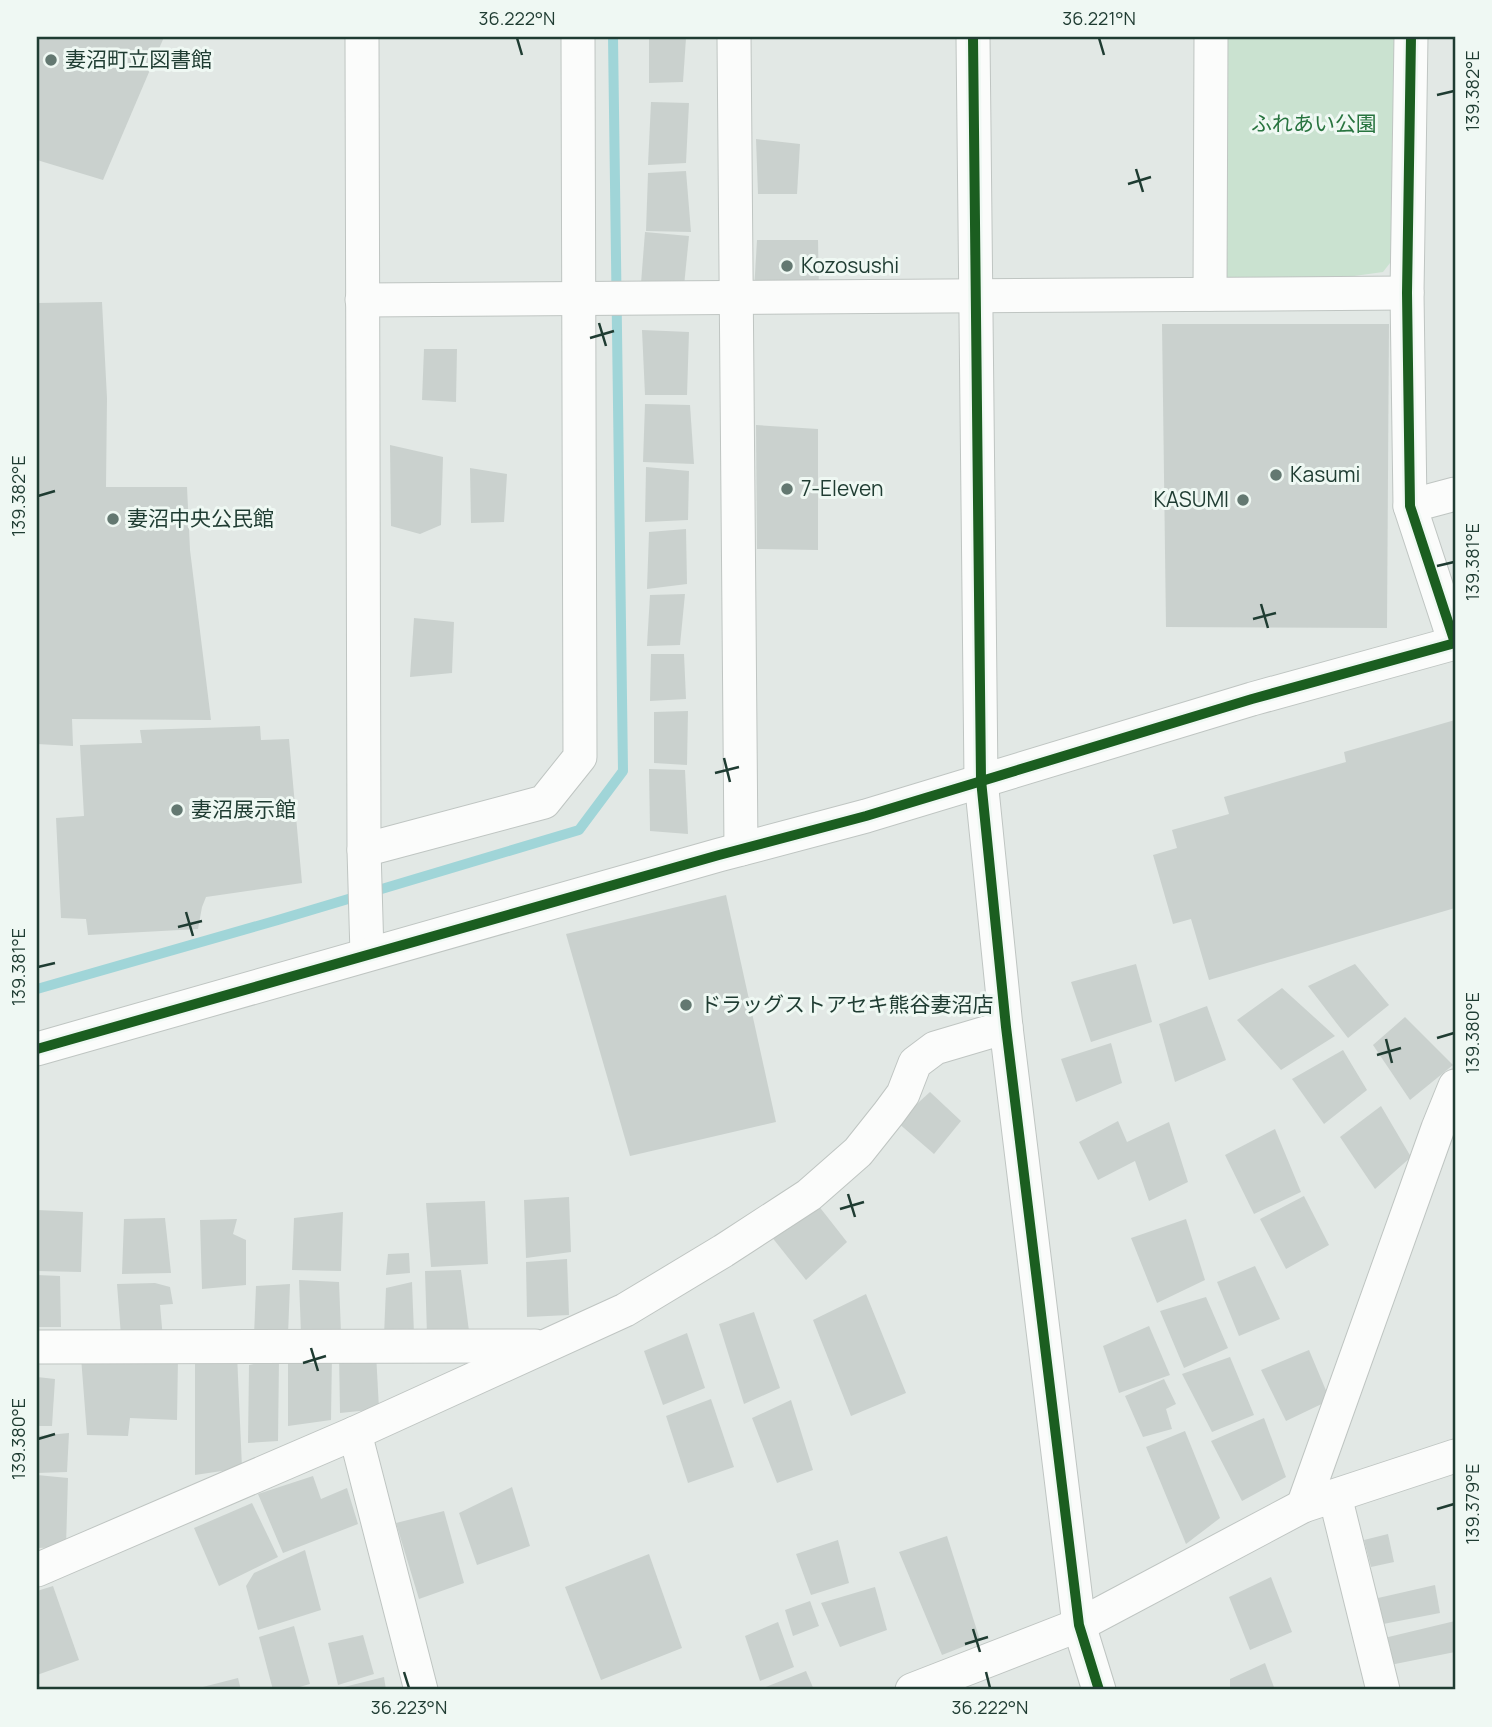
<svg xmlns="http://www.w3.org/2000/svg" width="1492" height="1727" viewBox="0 0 1492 1727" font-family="Manrope,'Noto Sans JP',sans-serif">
	<rect width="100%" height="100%" fill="#e2e8e5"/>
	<polygon fill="#cae2d0" points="1228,37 1403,37 1397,254 1383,272 1347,277 1227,278"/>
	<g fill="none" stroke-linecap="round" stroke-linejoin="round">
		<polyline stroke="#a0d5d8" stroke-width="10" points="37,989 278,920 579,830 623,771 613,37"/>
	</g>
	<g fill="#cad1ce">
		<polygon points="37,37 164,37 103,180 37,160"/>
		<polygon points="649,37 686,38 683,82 649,83"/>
		<polygon points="651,102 689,103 686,163 648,165"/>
		<polygon points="756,139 800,144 797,194 758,194"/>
		<polygon points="686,171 691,232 646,231 648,173"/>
		<polygon points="645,232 689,236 683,296 640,296"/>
		<polygon points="757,240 818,240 819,291 754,291"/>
		<polygon points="102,302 107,398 106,487 187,487 190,550 211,720 72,719 73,746 37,744 37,303"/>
		<polygon points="1162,324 1389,324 1387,628 1166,627"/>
		<polygon points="642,330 689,332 687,395 645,395"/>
		<polygon points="424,349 457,349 456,402 422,400"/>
		<polygon points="645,404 690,405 694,464 643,462"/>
		<polygon points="756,425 818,429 818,550 757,549"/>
		<polygon points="390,445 443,457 441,525 420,534 391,526"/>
		<polygon points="646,467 689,471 688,520 645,522"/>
		<polygon points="470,468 507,474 504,522 471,523"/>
		<polygon points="686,529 687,584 647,589 649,532"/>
		<polygon points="685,594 680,645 647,646 650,595"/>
		<polygon points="414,618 454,622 452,673 410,677"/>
		<polygon points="651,654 684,654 686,699 650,701"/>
		<polygon points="688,711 687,765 654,763 654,712"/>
		<polygon points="1455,720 1455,908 1209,980 1191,919 1173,924 1153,855 1177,848 1172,830 1229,814 1224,797 1346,762 1344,752"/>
		<polygon points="260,726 261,740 289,739 302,883 206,897 202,907 198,929 88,935 86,919 61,918 56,818 84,816 80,745 142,743 140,730"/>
		<polygon points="649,769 685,770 688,834 650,831"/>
		<polygon points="726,895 776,1122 630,1156 566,934"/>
		<polygon points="1136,964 1152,1022 1091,1042 1071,982"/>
		<polygon points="1355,964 1389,1005 1348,1038 1308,986"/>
		<polygon points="1282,988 1335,1036 1281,1070 1237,1020"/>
		<polygon points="1207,1006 1226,1060 1175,1082 1159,1024"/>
		<polygon points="1405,1017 1453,1065 1410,1100 1373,1045"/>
		<polygon points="1111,1043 1122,1083 1076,1102 1061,1059"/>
		<polygon points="1343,1050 1367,1090 1324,1124 1292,1079"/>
		<polygon points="930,1092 961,1121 934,1154 897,1122"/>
		<polygon points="1381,1106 1411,1157 1375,1189 1340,1137"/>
		<polygon points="1118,1121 1127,1142 1169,1122 1188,1182 1149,1201 1135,1161 1098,1180 1079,1142"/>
		<polygon points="1275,1129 1301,1192 1254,1214 1225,1155"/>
		<polygon points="1304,1196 1329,1245 1286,1269 1260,1219"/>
		<polygon points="569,1197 571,1252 526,1258 524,1200"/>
		<polygon points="814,1200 847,1242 806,1280 771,1236"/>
		<polygon points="485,1201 488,1264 431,1267 426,1203"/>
		<polygon points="37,1210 83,1212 81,1272 37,1271"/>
		<polygon points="343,1212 341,1271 292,1270 294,1218"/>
		<polygon points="165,1218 171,1273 122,1274 124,1219"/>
		<polygon points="237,1219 233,1234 246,1240 246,1285 202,1289 200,1220"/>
		<polygon points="1186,1219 1205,1280 1157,1303 1131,1238"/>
		<polygon points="409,1253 410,1273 386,1275 388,1254"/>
		<polygon points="567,1259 569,1315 527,1317 526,1262"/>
		<polygon points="1255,1266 1280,1319 1239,1336 1217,1282"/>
		<polygon points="461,1270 469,1331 427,1336 425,1271"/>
		<polygon points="37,1275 60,1276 61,1327 37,1327"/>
		<polygon points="299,1280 339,1282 341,1333 301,1334"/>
		<polygon points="412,1282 414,1334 384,1336 386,1288"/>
		<polygon points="155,1283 170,1287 173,1304 160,1305 163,1339 121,1336 117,1284"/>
		<polygon points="290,1284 288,1335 254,1336 256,1286"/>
		<polygon points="866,1294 906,1393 851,1416 813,1320"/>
		<polygon points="1206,1297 1228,1348 1184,1368 1160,1311"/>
		<polygon points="754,1312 780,1388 744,1404 719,1324"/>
		<polygon points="1149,1326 1170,1375 1119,1393 1103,1346"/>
		<polygon points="687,1333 705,1388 663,1405 644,1351"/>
		<polygon points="1309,1350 1330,1400 1286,1421 1261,1370"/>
		<polygon points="376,1353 379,1409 340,1413 339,1354"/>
		<polygon points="237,1354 242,1468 195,1475 195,1356"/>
		<polygon points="288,1354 332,1354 331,1420 288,1426"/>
		<polygon points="81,1357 178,1358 177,1420 130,1418 128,1436 87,1435"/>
		<polygon points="1230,1357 1254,1415 1212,1432 1182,1374"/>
		<polygon points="279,1359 278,1441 248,1443 249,1365"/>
		<polygon points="37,1377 55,1379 52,1426 37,1426"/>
		<polygon points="1164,1379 1176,1404 1166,1409 1172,1429 1143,1437 1125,1396"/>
		<polygon points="711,1399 734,1467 688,1483 666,1416"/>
		<polygon points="791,1400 813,1470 777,1483 752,1418"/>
		<polygon points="1264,1418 1286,1477 1242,1501 1211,1441"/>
		<polygon points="1185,1431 1220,1518 1186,1544 1146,1447"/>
		<polygon points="69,1433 67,1472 37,1473 37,1436"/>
		<polygon points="37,1475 68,1478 66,1547 37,1548"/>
		<polygon points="313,1476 321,1499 347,1488 358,1524 283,1553 258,1494"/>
		<polygon points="512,1487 530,1546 477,1565 459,1513"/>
		<polygon points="252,1503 278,1557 219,1586 194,1528"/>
		<polygon points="444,1511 464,1583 419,1599 396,1523"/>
		<polygon points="1388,1534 1394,1562 1371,1567 1364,1540"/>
		<polygon points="947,1536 980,1640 942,1655 899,1552"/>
		<polygon points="838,1540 849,1583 811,1595 796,1554"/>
		<polygon points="305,1550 321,1610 258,1630 246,1586 254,1573"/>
		<polygon points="649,1554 682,1648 601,1680 565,1587"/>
		<polygon points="1271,1577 1292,1632 1250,1650 1229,1597"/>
		<polygon points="1435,1585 1440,1613 1378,1625 1378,1598"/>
		<polygon points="53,1586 79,1660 37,1675 37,1591"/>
		<polygon points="875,1587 887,1630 840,1647 821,1603"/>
		<polygon points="810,1601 819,1626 793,1636 785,1610"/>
		<polygon points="1455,1621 1455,1652 1390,1665 1380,1639"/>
		<polygon points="778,1622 794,1667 760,1681 745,1636"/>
		<polygon points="294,1626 310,1684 289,1690 273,1690 259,1637"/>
		<polygon points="363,1635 374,1674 338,1685 328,1643"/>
		<polygon points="1265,1663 1275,1690 1230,1690 1230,1679"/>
		<polygon points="806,1671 814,1690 758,1690"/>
		<polygon points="384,1677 386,1690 344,1690 344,1687"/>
		<polygon points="238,1678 241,1690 195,1690 195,1689"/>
	</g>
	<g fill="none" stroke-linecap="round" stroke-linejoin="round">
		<defs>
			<g id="minor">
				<polyline points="362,37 364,850 367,954"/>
				<polyline points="734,37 741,849"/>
				<polyline points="973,37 981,780 1006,1027 1079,1625 1099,1690"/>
				<polyline points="1210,294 1211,37"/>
				<polyline points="362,300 1407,293"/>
				<polyline points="1410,506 1455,494"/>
				<polyline points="364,850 544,802 580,757 578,37"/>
				<polyline points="37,1049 719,855 866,816 1252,699 1455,643 1410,506 1407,293 1411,37"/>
				<polyline points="37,1347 535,1346"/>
				<polyline points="355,1433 421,1690"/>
				<polyline points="1335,1496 1383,1690"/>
				<polyline points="1303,1506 1438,1128 1455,1086"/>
				<polyline points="37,1570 355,1433 625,1310 723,1251 809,1195 858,1152 889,1113 903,1094 915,1063 935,1048 1006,1027"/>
				<polyline points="912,1690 1079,1625 1303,1506 1455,1456"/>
			</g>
		</defs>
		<use href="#minor" stroke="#bfc5c2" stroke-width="35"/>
		<use href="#minor" stroke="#fbfcfb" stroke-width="33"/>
		<defs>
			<g id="cycleway">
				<polyline points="973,37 981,780 1006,1027 1079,1625 1099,1690"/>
				<polyline points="37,1049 719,855 866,816 1252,699 1455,643 1410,506 1407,293 1411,37"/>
			</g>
		</defs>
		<use href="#cycleway" stroke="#eff8f3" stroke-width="15"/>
		<use href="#cycleway" stroke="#1b5e20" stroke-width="10"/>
	</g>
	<path fill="none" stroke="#1f3c32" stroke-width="2.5" d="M517,38L522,55M1099,38L1104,55M1437,95L1454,91M1136,169L1143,192M1128,184L1151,177M599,323L606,346M590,338L614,331M38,496L55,491M1437,566L1454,562M1261,604L1268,628M1253,619L1276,613M724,758L730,782M715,773L739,767M186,912L193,936M178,927L202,921M38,967L55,963M1437,1038L1454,1033M1386,1039L1392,1063M1377,1055L1401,1048M848,1194L855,1217M840,1209L864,1202M311,1348L318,1371M303,1363L326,1356M38,1439L55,1434M1437,1509L1454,1504M973,1629L980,1652M965,1644L988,1637M404,1672L409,1688M986,1672L990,1688"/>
	<g fill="#637871" stroke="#eff8f3" stroke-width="2.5">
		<circle cx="51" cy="60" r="7"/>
		<circle cx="787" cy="266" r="7"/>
		<circle cx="1276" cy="475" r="7"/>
		<circle cx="787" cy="489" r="7"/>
		<circle cx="1243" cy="500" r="7"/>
		<circle cx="113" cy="519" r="7"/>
		<circle cx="177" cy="810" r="7"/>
		<circle cx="686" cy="1005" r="7"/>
	</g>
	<g text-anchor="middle" stroke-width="6" stroke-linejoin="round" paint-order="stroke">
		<g font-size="21" fill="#1f3c32" stroke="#eff8f3" text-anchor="start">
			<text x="65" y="67">妻沼町立図書館</text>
			<text x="801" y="273">Kozosushi</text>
			<text x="1290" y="482">Kasumi</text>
			<text x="801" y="496">7-Eleven</text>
			<text x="1229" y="507" text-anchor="end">KASUMI</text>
			<text x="127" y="526">妻沼中央公民館</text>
			<text x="191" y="817">妻沼展示館</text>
			<text x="700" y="1012">ドラッグストアセキ熊谷妻沼店</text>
		</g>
		<g font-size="21" fill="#28743f" stroke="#eff8f3">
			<text x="1314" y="131">ふれあい公園</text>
		</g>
	</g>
	<rect width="1492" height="1727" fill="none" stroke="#eff8f3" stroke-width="77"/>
	<rect x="38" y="38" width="1416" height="1650" fill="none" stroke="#1f3c32" stroke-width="2.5"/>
	<g font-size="18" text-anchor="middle" fill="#1f3c32">
		<text x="517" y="25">36.222°N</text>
		<text x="1099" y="25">36.221°N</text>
		<text transform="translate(1473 91) rotate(-90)" y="6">139.382°E</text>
		<text transform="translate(19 496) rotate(-90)" y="6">139.382°E</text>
		<text transform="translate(1473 562) rotate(-90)" y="6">139.381°E</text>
		<text transform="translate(19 967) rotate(-90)" y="6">139.381°E</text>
		<text transform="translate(1473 1033) rotate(-90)" y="6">139.380°E</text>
		<text transform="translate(19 1439) rotate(-90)" y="6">139.380°E</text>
		<text transform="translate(1473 1504) rotate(-90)" y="6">139.379°E</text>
		<text x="409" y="1714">36.223°N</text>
		<text x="990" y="1714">36.222°N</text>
	</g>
</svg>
